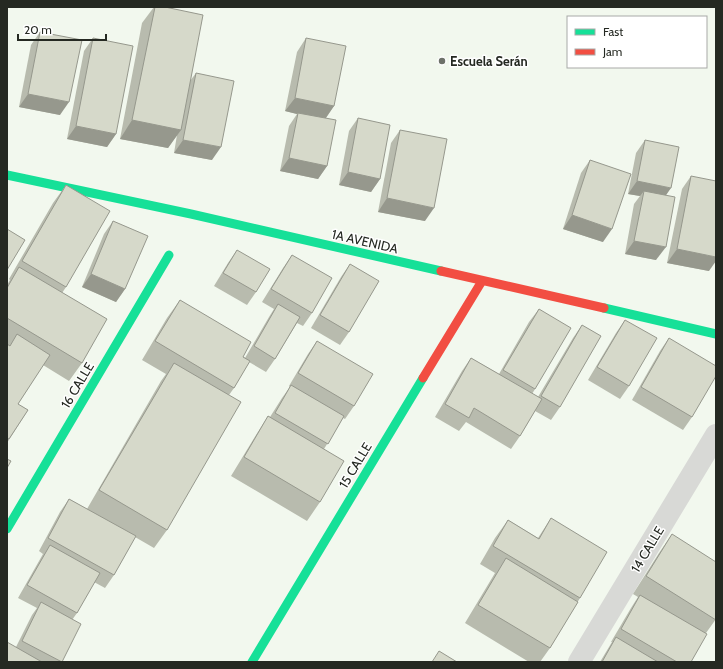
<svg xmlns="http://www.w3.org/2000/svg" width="723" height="669" viewBox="0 0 723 669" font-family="Cabin,sans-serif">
	<rect width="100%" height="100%" fill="#f2f8ee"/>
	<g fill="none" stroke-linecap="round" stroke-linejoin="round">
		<polyline stroke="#d8d9d6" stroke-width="22" points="579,662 716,435"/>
		<g stroke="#16e098" stroke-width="9">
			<polyline points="7,175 191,214 441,271"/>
			<polyline points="604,308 716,334"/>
			<polyline points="7,529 169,255"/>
			<polyline points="252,662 423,378"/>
		</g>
		<g stroke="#f24e42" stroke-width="9">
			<polyline points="441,271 604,308"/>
			<polyline points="423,378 482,281"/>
		</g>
	</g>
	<g fill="#b8bbae">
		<polygon points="154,7 165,7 190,81 196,73 212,160 174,153 177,135 168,148 120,139 142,23"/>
		<polygon points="40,32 60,115 19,107 31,45"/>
		<polygon points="93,38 116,134 107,147 67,139 84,51"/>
		<polygon points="306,38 334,106 326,118 327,166 318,179 280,171 289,126 297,114 285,111 297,52"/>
		<polygon points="358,118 380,179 371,192 339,185 349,131"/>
		<polygon points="400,130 425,221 378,212 391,143"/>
		<polygon points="645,140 666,195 656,260 625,254 634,204 640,196 628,194 636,153"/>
		<polygon points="590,160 603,242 563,229 581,173"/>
		<polygon points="691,176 709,271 667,263 682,189"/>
		<polygon points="66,185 66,287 62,293 82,363 69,381 43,365 18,404 28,410 7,443 7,285 10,280 9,279 53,203"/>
		<polygon points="113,221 125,289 116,302 82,287 104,234"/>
		<polygon points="237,250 256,292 247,305 214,286 228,263"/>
		<polygon points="292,255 312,313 303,326 297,323 275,359 266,372 249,362 234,388 229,395 167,530 154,548 135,537 114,575 105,588 94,582 77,613 72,620 62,662 7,662 16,647 32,615 37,608 18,598 43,554 39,551 60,512 69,499 87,509 161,381 166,374 142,360 167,318 180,300 245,358 269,317 274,309 262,302 283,268"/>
		<polygon points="350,264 349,332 340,345 311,328 341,277"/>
		<polygon points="539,309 535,389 532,394 538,397 573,338 582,325 560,407 551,420 535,411 520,436 511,449 466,422 459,431 435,417 462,371 471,358 499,374 529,322"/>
		<polygon points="625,320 629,386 620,399 588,380 616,333"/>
		<polygon points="669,338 692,417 683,430 632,400 660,351"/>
		<polygon points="317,341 354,406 345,419 343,418 324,449 320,502 307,521 231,476 256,435 268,416 270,417 282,398 290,387 289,386 308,354"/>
		<polygon points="551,518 580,598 550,648 540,662 529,662 465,623 495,573 480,564 495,538 508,520 538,538"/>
		<polygon points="672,534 716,619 706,633 691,662 600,662 612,642 611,642 631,608 638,597 633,594 659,553"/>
	</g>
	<g fill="#96988d">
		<polygon points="28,94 69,102 60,115 19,107"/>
		<polygon points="295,98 334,106 325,119 298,113 297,114 285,111"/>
		<polygon points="132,120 181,130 168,148 120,139"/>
		<polygon points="76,126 116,134 107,147 67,139"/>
		<polygon points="183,140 221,147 212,160 174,153"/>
		<polygon points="289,158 327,166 318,179 280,171"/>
		<polygon points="348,172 380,179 371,192 339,185"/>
		<polygon points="637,181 671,188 662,201 644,191 640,196 628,194"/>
		<polygon points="387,198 434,208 425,221 378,212"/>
		<polygon points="572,215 612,229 603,242 563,229"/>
		<polygon points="634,241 666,247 656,260 625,254"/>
		<polygon points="677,249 716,257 716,261 709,271 667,263"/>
		<polygon points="91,274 125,289 116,302 82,287"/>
	</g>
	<g fill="#d6d9ca" stroke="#96988d">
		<polygon points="155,7 165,7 203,15 181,130 132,120"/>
		<polygon points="40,32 82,40 69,102 28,94"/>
		<polygon points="93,38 133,46 116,134 76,126"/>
		<polygon points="306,38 346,46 334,106 295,98"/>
		<polygon points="196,73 234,81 221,147 183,140"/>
		<polygon points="298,113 336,120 327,166 289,158"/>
		<polygon points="358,118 390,125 380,179 348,172"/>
		<polygon points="400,130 447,139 434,208 387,198"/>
		<polygon points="645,140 679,147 671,188 637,181"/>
		<polygon points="590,160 631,174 612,229 572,215"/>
		<polygon points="691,176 716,181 716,257 677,249"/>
		<polygon points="66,185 110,211 66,287 22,261"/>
		<polygon points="644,191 675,197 666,247 634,241"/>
		<polygon points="113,221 148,236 125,289 91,274"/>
		<polygon points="7,229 25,240 7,270"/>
		<polygon points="237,250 270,269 256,292 223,273"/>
		<polygon points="292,255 332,278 312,313 271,289"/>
		<polygon points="350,264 379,281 349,332 320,315"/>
		<polygon points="19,267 107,319 82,363 7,318 7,288"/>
		<polygon points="180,300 251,342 243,357 250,361 234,388 155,341"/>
		<polygon points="278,304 300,317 275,359 254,346"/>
		<polygon points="539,309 571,328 535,389 503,370"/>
		<polygon points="625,320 657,338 629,386 597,367"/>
		<polygon points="582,325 601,336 560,407 541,396"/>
		<polygon points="17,334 50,355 18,404 28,410 9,439 7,438 7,344 10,346"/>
		<polygon points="669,338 716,366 716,376 692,417 641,387"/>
		<polygon points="317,341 373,374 354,406 298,373"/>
		<polygon points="471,358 542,399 520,436 474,408 469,418 445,404"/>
		<polygon points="174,363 241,402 167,530 99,490"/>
		<polygon points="291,385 344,416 328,444 275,413"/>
		<polygon points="268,416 344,461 320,502 244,457"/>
		<polygon points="7,459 11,461 7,468"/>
		<polygon points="69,499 136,536 114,575 48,538"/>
		<polygon points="551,518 607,552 580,598 493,546 508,520 539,539"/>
		<polygon points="672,534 716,562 716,620 646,576"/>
		<polygon points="50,545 100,573 77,613 27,585"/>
		<polygon points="506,558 578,602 550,648 478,605"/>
		<polygon points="640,595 707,634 691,662 677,662 621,629"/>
		<polygon points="41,602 81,624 62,662 22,641"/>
		<polygon points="616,637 658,662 602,662"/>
		<polygon points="7,642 42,662 7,662"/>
		<polygon points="439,651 457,662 432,662"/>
	</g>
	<circle fill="#6d7169" stroke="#fff" stroke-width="1.5" cx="442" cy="61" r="4"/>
	<g text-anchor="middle" stroke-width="3" stroke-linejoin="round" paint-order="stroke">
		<g font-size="13" font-weight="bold" fill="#252922" stroke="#fff" text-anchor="start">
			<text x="450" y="66">Escuela Serán</text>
		</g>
		<g font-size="13" fill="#252922" stroke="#fff">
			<text transform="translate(365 241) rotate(13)" y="5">1A AVENIDA</text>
			<text transform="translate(77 385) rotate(-59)" y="5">16 CALLE</text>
			<text transform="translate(355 465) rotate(-59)" y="5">15 CALLE</text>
			<text transform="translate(647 549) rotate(-59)" y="5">14 CALLE</text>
		</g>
	</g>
	<rect width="723" height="669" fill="none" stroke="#252922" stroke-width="16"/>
	<rect x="567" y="16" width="140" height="52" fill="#ffffff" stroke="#a8a9a7"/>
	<rect x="575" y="29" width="20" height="6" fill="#16e098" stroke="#a8a9a7"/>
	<text x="603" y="36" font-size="12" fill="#252922">Fast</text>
	<rect x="575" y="49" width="20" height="6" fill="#f24e42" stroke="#a8a9a7"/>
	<text x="603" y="56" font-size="12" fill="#252922">Jam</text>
	<path d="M18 34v6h88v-6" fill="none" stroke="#252922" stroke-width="2"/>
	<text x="24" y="34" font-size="12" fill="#252922" stroke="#ffffff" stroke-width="3" paint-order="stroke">20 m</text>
</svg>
